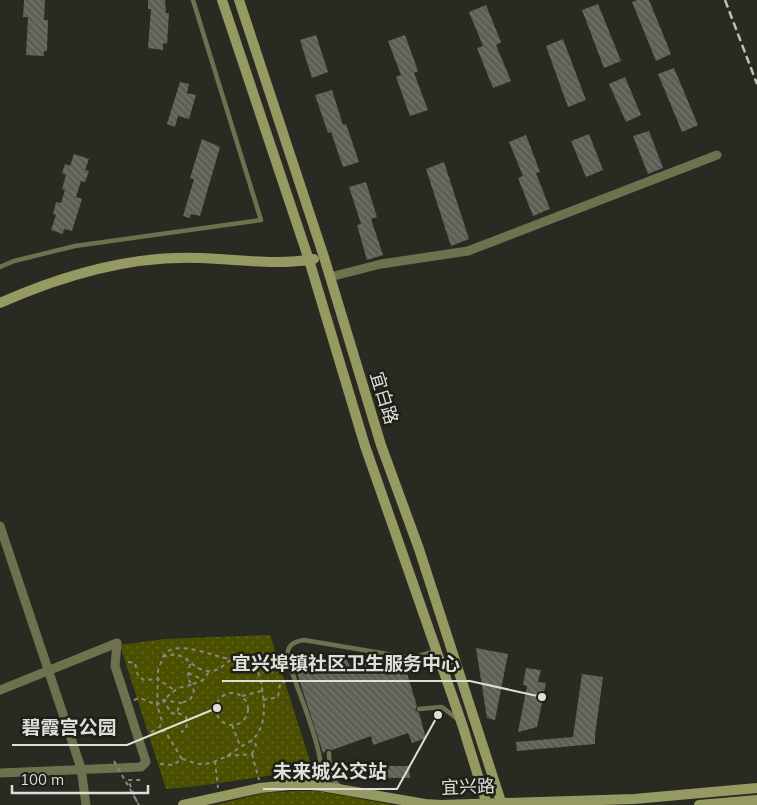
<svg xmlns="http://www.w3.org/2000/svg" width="757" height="805" viewBox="0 0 757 805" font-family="Mulish,'Noto Sans SC',sans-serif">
	<defs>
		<pattern id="grass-dots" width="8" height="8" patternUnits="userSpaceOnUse" patternTransform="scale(1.25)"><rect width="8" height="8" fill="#4b4f00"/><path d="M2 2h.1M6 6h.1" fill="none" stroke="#646825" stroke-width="1.8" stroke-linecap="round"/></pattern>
		<pattern id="building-back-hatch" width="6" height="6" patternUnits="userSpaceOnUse" patternTransform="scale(1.25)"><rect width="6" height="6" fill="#5d5e55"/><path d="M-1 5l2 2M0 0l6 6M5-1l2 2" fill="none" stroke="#74756d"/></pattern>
	</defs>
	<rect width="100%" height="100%" fill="#292a22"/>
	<g fill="url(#grass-dots)">
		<path d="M270,635L313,771C264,774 216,786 166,789L120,645L164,639Z"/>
		<polygon points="295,791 317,791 394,805 215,805 264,793"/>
	</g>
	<g fill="url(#building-back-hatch)">
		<polygon points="24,0 45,0 44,20 48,20 47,51 44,51 44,56 26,55 28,17 23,17"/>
		<polygon points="148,0 165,0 166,13 169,13 167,44 163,43 163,50 148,48 151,9 148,9"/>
		<polygon points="637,0 649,0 671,54 656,61 632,2"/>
		<polygon points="598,4 621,61 604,68 582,10"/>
		<polygon points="486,5 501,42 496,45 511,81 493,88 477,48 483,46 469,12"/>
		<polygon points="316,35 328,72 312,78 300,40"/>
		<polygon points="405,35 418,71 414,73 428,110 410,116 396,77 401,75 388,41"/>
		<polygon points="563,39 586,100 568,107 546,46"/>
		<polygon points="674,68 698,125 682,132 658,74"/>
		<polygon points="625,77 641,115 626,122 609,84"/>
		<polygon points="180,82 189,84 187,93 196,95 189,119 178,116 175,127 167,124"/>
		<polygon points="332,90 343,125 346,124 359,162 343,167 331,132 328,133 315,95"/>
		<polygon points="649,131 663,168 648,174 633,136"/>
		<polygon points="589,134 603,170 586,177 571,141"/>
		<polygon points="526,135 540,172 536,173 550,209 533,216 518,178 523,176 509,142"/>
		<polygon points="202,139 220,147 200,216 191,214 190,218 183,216 194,179 190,178"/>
		<polygon points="74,154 89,159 85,170 89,171 85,182 81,181 76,197 82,199 72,231 64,229 63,234 51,230 56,215 53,214 56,202 61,203 65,190 62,189 66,175 62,173 65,164 70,166"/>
		<polygon points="444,162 469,239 451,246 426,169"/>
		<polygon points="366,182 377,217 371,219 383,255 367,260 357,225 361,224 349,187"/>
		<polygon points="476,648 508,654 495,720 487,718"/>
		<polygon points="334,656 344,656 351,668 373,661 374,665 379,667 380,670 396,664 405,667 417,706 415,710 419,713 426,738 412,743 408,733 373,745 371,736 332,750 327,749 323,753 296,670"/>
		<polygon points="526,668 541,670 538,682 546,683 537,727 518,732 527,686 523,685"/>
		<polygon points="582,674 603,677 595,735 595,744 517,751 516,742 573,737"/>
		<polygon points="386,766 409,766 410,778 386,778"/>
	</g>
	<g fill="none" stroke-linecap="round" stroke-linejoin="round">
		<g stroke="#878881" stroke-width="2" stroke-dasharray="4 4" stroke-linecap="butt">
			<path d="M163,657C172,637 214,657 230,659"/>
			<path d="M128,662L135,663L138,676L144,680L158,679V671L163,657C186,648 188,668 207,671C223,674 230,652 245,657C253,660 258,670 260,678C264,697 269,725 252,740C247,744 241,746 236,750C226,757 213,764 201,764C194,764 188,760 182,759"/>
			<polyline points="190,664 188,677 191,685 203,680 209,672"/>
			<polyline points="188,673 202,679"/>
			<circle cx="232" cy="709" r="16"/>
			<polyline points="242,696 261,691"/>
			<polyline points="134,700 140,698 157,705 163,700 181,703 176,714 171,713 163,700 178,688 191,685 194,691 190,700 181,703"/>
			<polyline points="263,700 278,697 280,684 288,680"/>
			<polyline points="178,713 186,717 187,725 185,730 181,732"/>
			<polyline points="232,725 240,746"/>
			<polyline points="151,732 158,729"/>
			<polyline points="252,754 259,780"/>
			<polyline points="252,754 256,745 252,739"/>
			<polyline points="227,756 252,754"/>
			<polyline points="215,761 218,788"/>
			<polyline points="160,764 173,765 182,759 165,731 159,729 162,721 157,705 158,679 174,690"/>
			<polyline points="137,802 128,780 142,780"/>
		</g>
		<g stroke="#6e714e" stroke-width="4.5">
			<polyline points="0,267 14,261 75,246 261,220 193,0"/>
			<polyline points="377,663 399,658"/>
			<polyline points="419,709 442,707 456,718"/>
			<polyline points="329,753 330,776 339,786"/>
			<path d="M321,786C327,755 298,693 288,660C286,647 291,642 304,640L411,658L436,651"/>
		</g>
		<g stroke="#6e714e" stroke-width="9">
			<polyline points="330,277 381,264 468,251 717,155"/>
			<polyline points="0,526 81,768 86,805"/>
			<polyline points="0,690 117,643 115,666 146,762 141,767 0,773"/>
		</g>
		<g stroke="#959a62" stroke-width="10">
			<polyline points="222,0 309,260 365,446 462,724 487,805"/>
			<polyline points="239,0 324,257 381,445 419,549 502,805"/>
			<path d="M0,303C63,275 130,255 200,258C238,259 275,266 314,259"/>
			<polyline points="183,805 260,788 299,784 321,786 425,804 441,805 634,799 757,788"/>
			<polyline points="699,805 757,800"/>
		</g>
		<polyline stroke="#bfbfba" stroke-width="2.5" stroke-dasharray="8 4" stroke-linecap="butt" points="725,0 757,84"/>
		<polyline stroke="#878881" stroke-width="2" stroke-dasharray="4 4" stroke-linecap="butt" points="114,761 139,805"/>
	</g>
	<g text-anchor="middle" stroke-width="5" stroke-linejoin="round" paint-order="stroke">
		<g font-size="18" fill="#dfdfda" stroke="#1f2018">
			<text transform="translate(384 398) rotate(73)" y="6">宜白路</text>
			<text transform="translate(468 787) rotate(-2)" y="6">宜兴路</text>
		</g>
	</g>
	<path fill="none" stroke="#dfdfda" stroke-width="2" d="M542 697L470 681H222M217 708L127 745H12M438 715L397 789H263"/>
	<g fill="#dfdfda" stroke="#1f2018" stroke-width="2">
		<circle cx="542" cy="697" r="5"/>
		<circle cx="217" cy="708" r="5"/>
		<circle cx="438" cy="715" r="5"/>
	</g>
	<g font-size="19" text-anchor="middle" font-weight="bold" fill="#dfdfda" stroke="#1f2018" stroke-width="5" stroke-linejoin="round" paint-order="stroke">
		<text x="346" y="670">宜兴埠镇社区卫生服务中心</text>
		<text x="69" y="734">碧霞宫公园</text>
		<text x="330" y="778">未来城公交站</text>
	</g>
	<path d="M12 785v8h136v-8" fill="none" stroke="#dfdfda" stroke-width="2.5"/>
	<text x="20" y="785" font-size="15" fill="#dfdfda" stroke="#1f2018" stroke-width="4" paint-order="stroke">100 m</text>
</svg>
